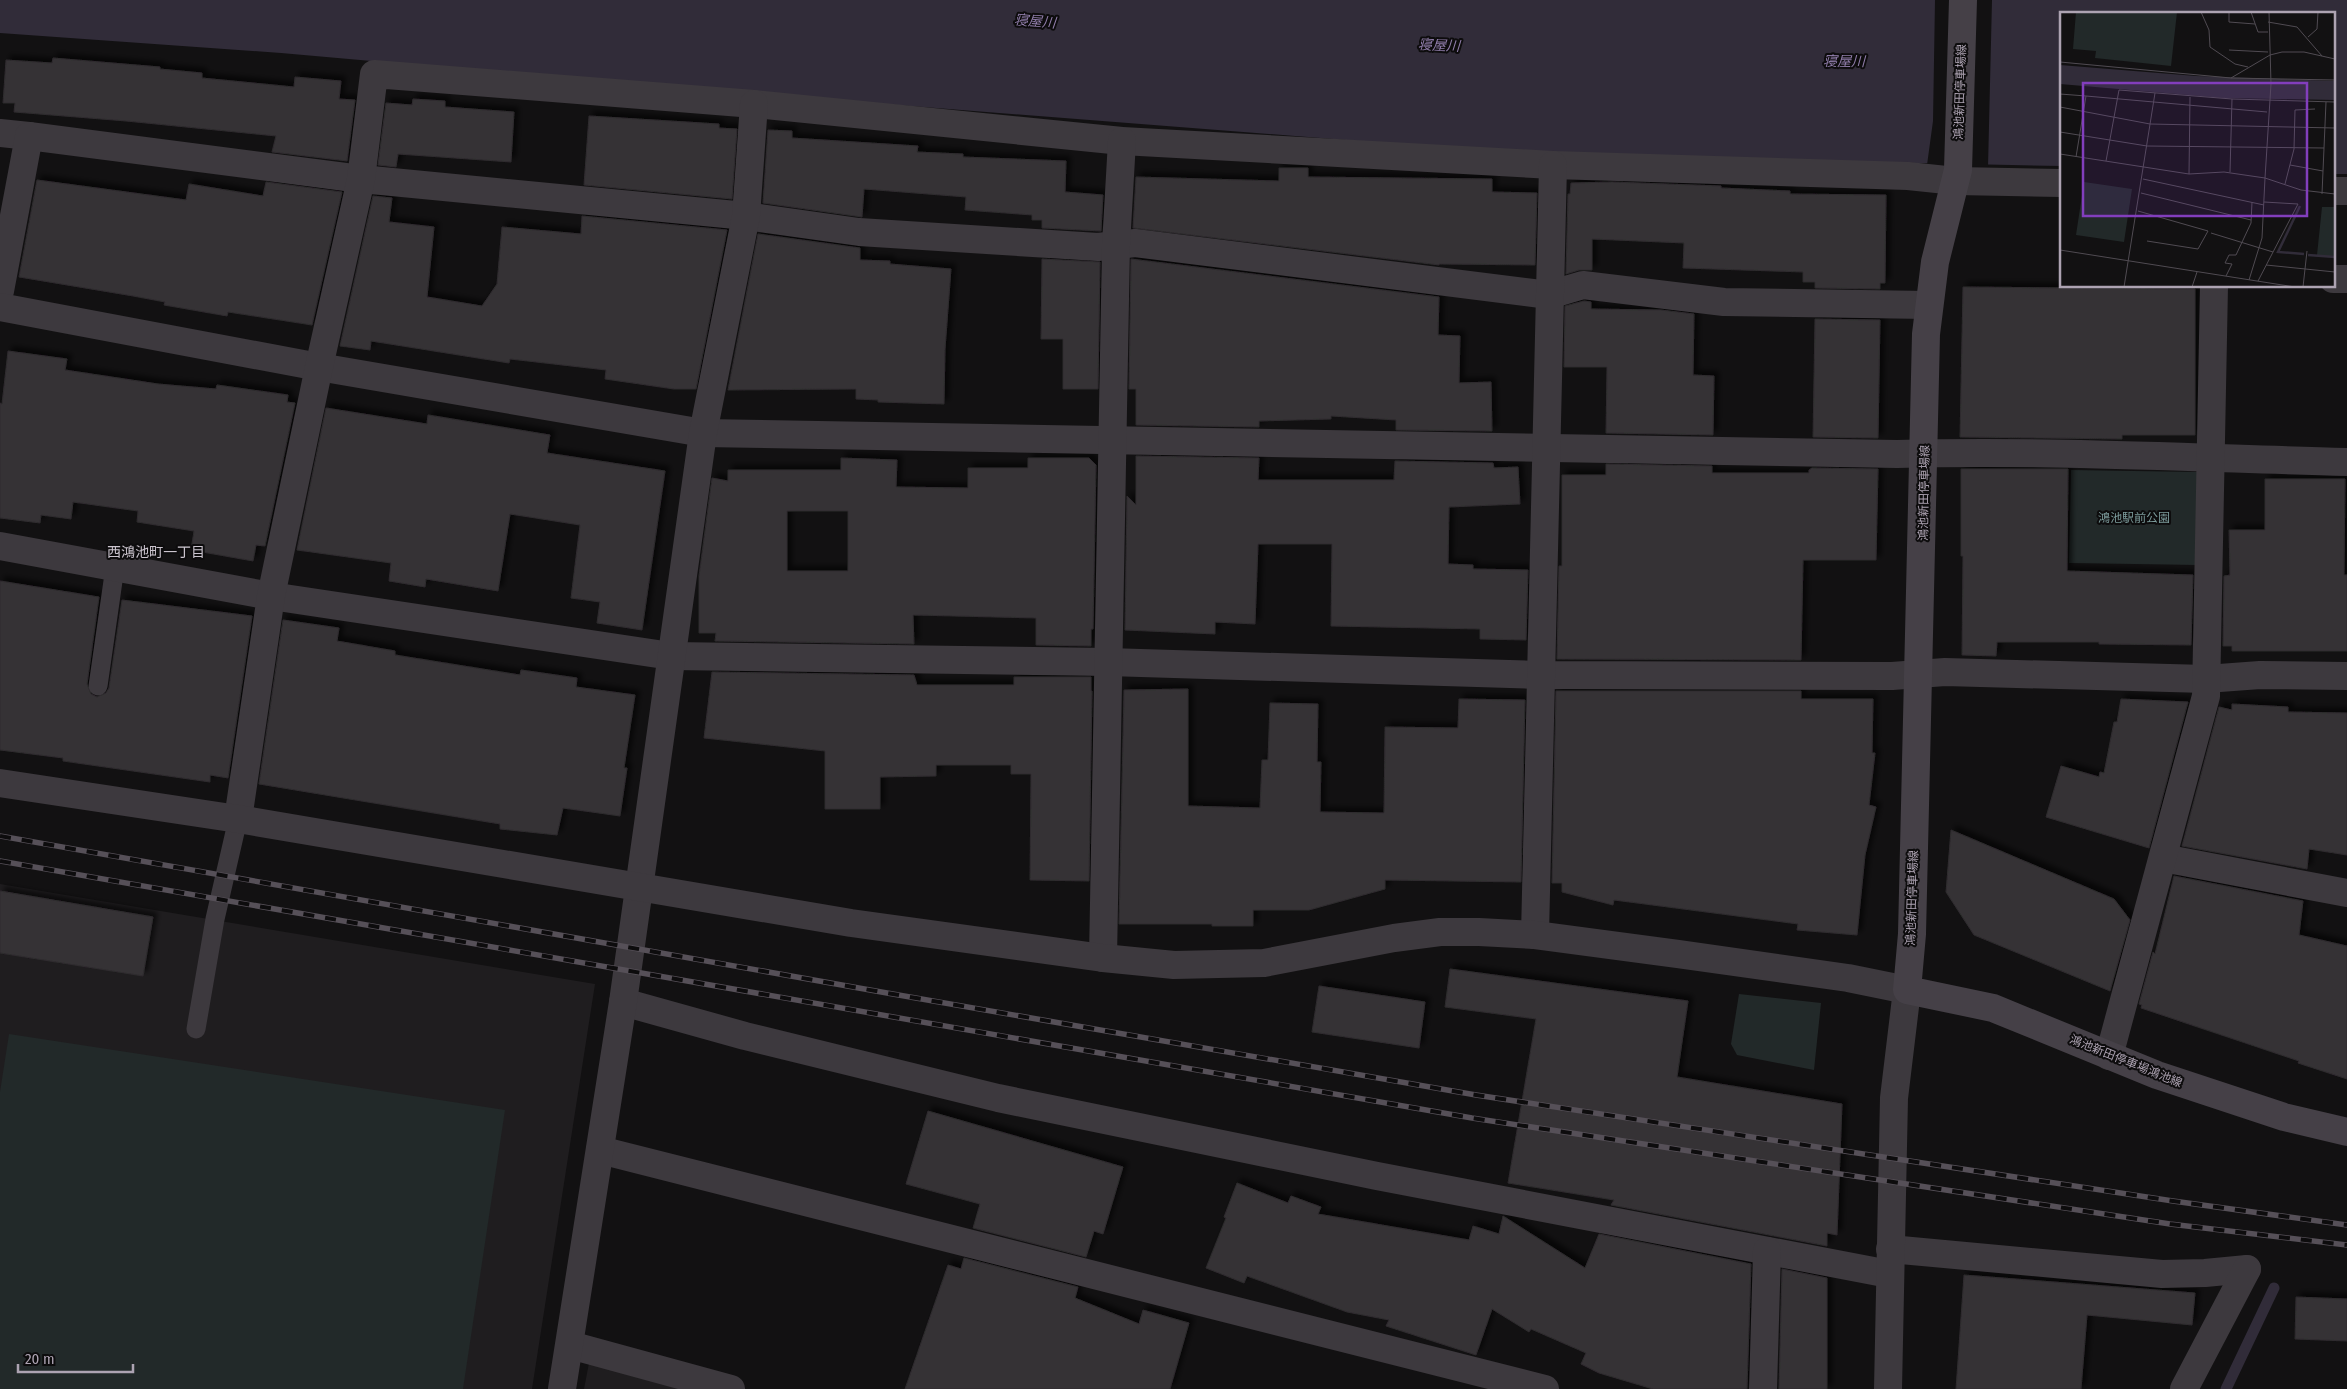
<svg xmlns="http://www.w3.org/2000/svg" width="2347" height="1389" viewBox="0 0 2347 1389" font-family="'Fira Sans Condensed','Noto Sans JP',sans-serif">
	<defs>
		<filter id="shadow"><feDropShadow dx="4.5" dy="-4.5" stdDeviation="2.5" flood-color="#0009"/></filter>
	</defs>
	<rect width="100%" height="100%" fill="#121112"/>
	<g fill="#1f1d1f">
		<polygon points="0,884 595,984 532,1389 0,1389"/>
		<polygon points="589,1363 685,1389 584,1389"/>
	</g>
	<g fill="#222929">
		<polygon points="2071,470 2198,472 2197,565 2069,563"/>
		<polygon points="1739,994 1821,1003 1814,1070 1737,1055 1731,1044"/>
		<polygon points="9,1034 505,1110 463,1389 0,1389 0,1092"/>
	</g>
	<polygon fill="#312c39" points="0,0 2347,0 2347,174 2333,174 2333,14 2061,14 2061,166 1537,155 655,86 281,53 0,33"/>
	<polygon fill="#121112" points="1935,0 1992,0 1988,167 1927,165 1933,121"/>
	<g fill="none" stroke-linecap="round" stroke-linejoin="round">
		<polyline stroke="#312c39" stroke-width="11" points="2226,1389 2274,1288"/>
	</g>
	<g fill="#343134" stroke="#2e2b2e" fill-rule="evenodd" filter="url(#shadow)">
		<polygon points="53,58 160,67 160,69 202,73 202,78 294,87 295,77 341,81 339,99 355,100 347,161 272,152 276,136 126,121 14,112 15,103 3,103 6,60 52,63"/>
		<polygon points="413,99 445,101 445,107 514,112 511,162 398,154 396,167 378,165 386,103 412,105"/>
		<polygon points="589,116 719,124 719,128 737,129 732,199 584,185"/>
		<polygon points="768,130 792,131 792,138 918,146 917,152 963,154 963,157 1066,161 1065,192 1103,195 1101,231 1042,228 1042,220 1032,220 1032,215 965,210 966,197 864,189 862,217 763,203"/>
		<polygon points="1279,168 1308,168 1308,177 1492,179 1492,192 1537,193 1535,265 1439,264 1439,265 1133,228 1136,177 1279,181"/>
		<polygon points="37,180 186,200 189,184 263,196 266,182 342,192 312,325 228,312 227,316 164,305 165,302 133,296 19,277"/>
		<polygon points="1612,182 1721,186 1721,188 1790,191 1790,194 1886,195 1885,283 1880,283 1880,289 1815,288 1815,282 1803,282 1803,272 1683,268 1684,243 1592,239 1592,270 1579,270 1566,274 1568,194 1570,194 1571,183"/>
		<polygon points="373,196 392,198 389,222 434,227 427,297 482,306 497,284 502,227 581,234 582,216 727,230 696,389 674,389 605,379 606,370 510,359 509,363 371,341 370,350 340,346"/>
		<polygon points="758,234 860,248 860,260 890,261 890,264 951,269 945,349 944,404 878,402 878,400 856,399 856,389 728,390"/>
		<polygon points="1042,259 1100,262 1098,389 1063,389 1063,339 1041,339"/>
		<polygon points="1131,259 1439,297 1438,335 1460,336 1459,383 1491,382 1492,431 1396,430 1396,420 1331,416 1331,419 1259,421 1259,427 1136,425 1136,389 1129,389"/>
		<polygon points="1963,287 2195,289 2195,435 2122,435 2122,439 1960,437"/>
		<polygon points="1584,301 1591,302 1591,309 1661,310 1694,314 1693,375 1714,376 1713,435 1606,433 1607,367 1564,367 1565,306"/>
		<polygon points="1815,319 1880,320 1878,438 1813,437"/>
		<polygon points="8,351 67,359 65,370 158,384 216,389 217,385 288,395 287,402 295,403 265,546 256,545 253,561 191,550 194,531 137,522 138,511 73,502 71,519 41,515 40,523 0,518 0,403 2,404"/>
		<polygon points="326,408 427,424 428,415 550,435 547,453 665,471 642,630 597,623 600,602 571,598 580,525 510,514 498,591 426,579 425,587 389,581 391,563 297,550"/>
		<polygon points="1136,456 1259,458 1258,480 1394,480 1395,461 1493,463 1494,468 1518,467 1520,504 1449,507 1448,564 1473,565 1473,569 1528,570 1526,640 1480,639 1480,629 1331,626 1332,544 1258,544 1255,624 1215,622 1215,634 1125,630 1127,496 1136,505"/>
		<path d="M841,458L897,460L896,487L968,488V468H1028V458H1089L1096,465L1093,629H1091V646L1036,645V618L913,615L914,644L715,641L716,633H699V576L712,478L728,481V470H841ZM787,511H848V571H787Z"/>
		<polygon points="1606,464 1712,466 1712,473 1809,473 1809,470 1812,468 1878,469 1876,560 1803,560 1801,660 1557,659 1559,566 1562,566 1562,475 1606,475"/>
		<polygon points="1961,469 2068,469 2067,571 2193,575 2191,645 2099,644 2099,642 1997,642 1996,656 1962,655 1963,556 1961,556"/>
		<polygon points="2265,479 2345,479 2344,575 2347,575 2347,651 2232,651 2232,646 2223,646 2224,576 2230,575 2229,530 2265,530"/>
		<polygon points="0,581 99,597 87,684 91,694 97,697 106,693 109,688 122,600 252,616 228,778 210,775 210,782 63,761 63,758 0,750"/>
		<polygon points="283,620 339,628 337,641 395,651 395,655 520,675 521,670 577,678 576,687 635,695 624,768 627,768 620,816 563,808 557,835 500,829 500,824 259,784"/>
		<polygon points="712,672 914,675 917,685 1014,685 1014,677 1091,677 1091,691 1092,691 1089,881 1030,880 1031,774 1011,774 1011,765 936,765 936,776 880,777 880,809 825,809 825,751 704,738"/>
		<polygon points="1188,689 1188,806 1260,808 1262,760 1268,760 1270,703 1318,704 1317,762 1321,762 1320,812 1384,813 1385,727 1458,728 1459,699 1525,700 1521,882 1385,880 1385,889 1309,910 1253,910 1253,926 1212,926 1212,924 1119,924 1124,690"/>
		<polygon points="1556,691 1801,691 1801,699 1873,699 1872,753 1875,753 1869,805 1876,807 1865,855 1857,935 1797,930 1798,924 1614,900 1613,905 1562,892 1562,883 1552,883"/>
		<polygon points="2121,699 2188,702 2149,848 2046,817 2061,766 2099,777 2100,772 2104,773 2114,722 2117,722"/>
		<polygon points="2232,704 2288,707 2288,712 2347,713 2347,855 2309,849 2307,869 2182,846 2219,707 2232,710"/>
		<polygon points="1951,830 2114,899 2130,920 2110,991 1974,935 1946,892"/>
		<polygon points="2174,876 2303,901 2299,935 2347,946 2347,1079 2298,1063 2299,1061 2141,1008 2142,1005 2139,1004 2153,952 2155,954"/>
		<polygon points="0,891 153,917 143,976 0,953"/>
		<polygon points="1450,969 1688,1001 1677,1077 1842,1104 1837,1235 1827,1233 1827,1246 1611,1205 1614,1200 1508,1183 1536,1019 1445,1007"/>
		<polygon points="1319,986 1425,1002 1419,1048 1312,1032"/>
		<polygon points="928,1111 1123,1167 1103,1234 1094,1231 1086,1257 973,1228 980,1204 906,1184"/>
		<polygon points="1237,1183 1288,1203 1291,1196 1321,1207 1318,1214 1469,1240 1473,1226 1499,1234 1503,1216 1585,1268 1599,1234 1751,1264 1747,1389 1653,1389 1599,1373 1581,1364 1586,1353 1531,1329 1529,1332 1492,1309 1476,1355 1386,1326 1389,1320 1347,1312 1247,1276 1244,1283 1206,1268 1226,1218 1224,1217"/>
		<polygon points="964,1258 1078,1287 1075,1298 1139,1324 1143,1310 1189,1323 1170,1389 905,1389 948,1265 961,1269"/>
		<polygon points="1782,1269 1827,1278 1827,1389 1779,1389"/>
		<polygon points="1964,1275 2195,1293 2192,1325 2087,1315 2081,1389 1956,1389"/>
		<polygon points="2296,1297 2347,1299 2347,1341 2295,1339"/>
	</g>
	<g fill="none" stroke-linecap="round" stroke-linejoin="round">
		<g stroke="#3d393e" stroke-width="19">
			<polyline points="98,686 115,567"/>
			<polyline points="196,1029 215,919 238,819"/>
		</g>
		<g stroke="#3d393e" stroke-width="28">
			<polyline points="0,133 29,136"/>
			<polyline points="2333,191 2347,191"/>
			<polyline points="2333,279 2347,279"/>
			<polyline points="0,291 29,136 361,179 746,216 859,232 1098,247 1135,243 1549,295 1583,285 1724,302 1928,305"/>
			<path d="M0,307L319,367L703,433L1897,454C2047,450 2197,458 2347,462"/>
			<polyline points="0,546 271,596 671,656 1108,662 1541,675 1892,676 1945,672 2206,679 2260,675 2347,676"/>
			<polyline points="238,819 271,596 319,367 361,179 374,74 754,104 1122,141 1553,165 1908,176 1956,181 2061,183"/>
			<polyline points="2163,858 2347,893"/>
			<polyline points="1535,935 1553,165"/>
			<polyline points="1103,958 1116,245 1122,141"/>
			<polyline points="623,1002 745,1036 998,1098 1377,1176 1889,1274"/>
			<polyline points="2109,1056 2206,696 2214,286"/>
			<polyline points="600,1150 1545,1389"/>
			<polyline points="1890,1249 2162,1274 2205,1273 2247,1269"/>
			<polyline points="570,1345 731,1389"/>
			<polyline points="562,1389 623,1002 703,433 746,216 754,104"/>
			<polyline points="1763,1389 1767,1251"/>
			<polyline points="2184,1389 2247,1269"/>
		</g>
		<polyline stroke="#3d393e" stroke-width="28" points="0,783 238,819 851,923 1103,958 1174,965 1264,963 1394,938 1440,932 1479,932 1535,935 1678,954 1848,978 1907,990 1894,1098 1888,1389"/>
		<polyline stroke="#454047" stroke-width="28" points="1963,0 1958,170 1935,262 1926,334 1912,934 1907,990 1993,1008 2157,1075 2284,1117 2347,1132"/>
		<defs>
			<g id="rail">
				<polyline points="0,836 887,993 1476,1095 2173,1201 2347,1225"/>
				<polyline points="0,861 1472,1118 2170,1224 2347,1245"/>
			</g>
		</defs>
		<use href="#rail" stroke="#565058" stroke-width="5.5"/>
		<use href="#rail" stroke="#0d0c0d" stroke-width="4" stroke-dasharray="11" stroke-linecap="butt"/>
	</g>
	<g text-anchor="middle" stroke-width="4" stroke-linejoin="round" paint-order="stroke">
		<g font-size="12" fill="#ada3b2" stroke="#0d0c0d">
			<text transform="translate(1960 92) rotate(-88)" y="4">鴻池新田停車場線</text>
			<text transform="translate(1924 493) rotate(-89)" y="4">鴻池新田停車場線</text>
			<text transform="translate(1912 898) rotate(-88)" y="4">鴻池新田停車場線</text>
			<text transform="translate(2126 1061) rotate(22)" y="4">鴻池新田停車場鴻池線</text>
		</g>
		<g font-size="12" fill="#7c9b9b" stroke="#0d0c0d">
			<text x="2134" y="522">鴻池駅前公園</text>
		</g>
		<g font-size="14" font-style="italic" fill="#907daa" stroke="#0d0c0d">
			<text transform="translate(1035 21) rotate(5)" y="5">寝屋川</text>
			<text transform="translate(1439 45) rotate(3)" y="5">寝屋川</text>
			<text transform="translate(1844 61) rotate(1)" y="5">寝屋川</text>
		</g>
		<g font-size="14" fill="#cbc4ce" stroke="#0d0c0d">
			<text x="156" y="557">西鴻池町一丁目</text>
		</g>
	</g>
	<g transform="translate(2060 12)">
		<rect width="275" height="275" fill="#121112"/>
		<path d="M16,0H117L111,54L35,46L36,39L13,37ZM24,170L72,177L64,230L16,223ZM262,195H275V245L257,243Z" fill="#222929"/>
		<path d="M0,53L136,64L275,69V88L164,86L0,72Z" fill="#312c39"/>
		<path fill="none" stroke="#312c39" stroke-width="2.5" d="M240,194L218,240L244,242M248,243L275,245"/>
		<path fill="none" stroke="#504b52" stroke-width="1" d="M141,0L149,18L150,35L175,52L188,55M169,0V10L195,12M191,0L198,20H208M209,0L211,72L205,166L241,178L275,182M208,10L237,15L262,44M248,25L257,17L258,0M169,38L208,40M0,50L171,66L275,68M171,66L210,43L222,40H244L275,47M0,82L26,84M0,95L90,112L275,116M0,120L87,134L264,136M0,142L129,162L164,160L205,166L202,226L189,268M16,145L26,84L207,100M46,149L59,78L172,87L275,90M230,153L263,159M170,160L172,87M129,162L130,85M83,167L204,193M225,172L234,137L235,98L255,97M81,181L191,208M262,182L266,90M204,190L238,192M78,199L148,219L138,237L87,229M151,221L213,240M0,238L235,275M206,253L275,260M166,264L172,252L165,251L169,243H176L191,211L192,190M198,269L238,192M64,275L95,81M132,275L137,260M243,275L247,239"/>
		<path fill="#823ebd" fill-opacity="0.15" stroke="#823ebd" stroke-width="2.5" d="M23,71H247V204H23Z"/>
		<rect width="275" height="275" fill="none" stroke="#ada3b2" stroke-width="2.5"/>
	</g>
	<path d="M18 1364v8h115v-8" fill="none" stroke="#ada3b2" stroke-width="2.5"/>
	<text x="25" y="1364" font-size="15" fill="#ada3b2" stroke="#0d0c0d" stroke-width="4" paint-order="stroke">20 m</text>
</svg>
